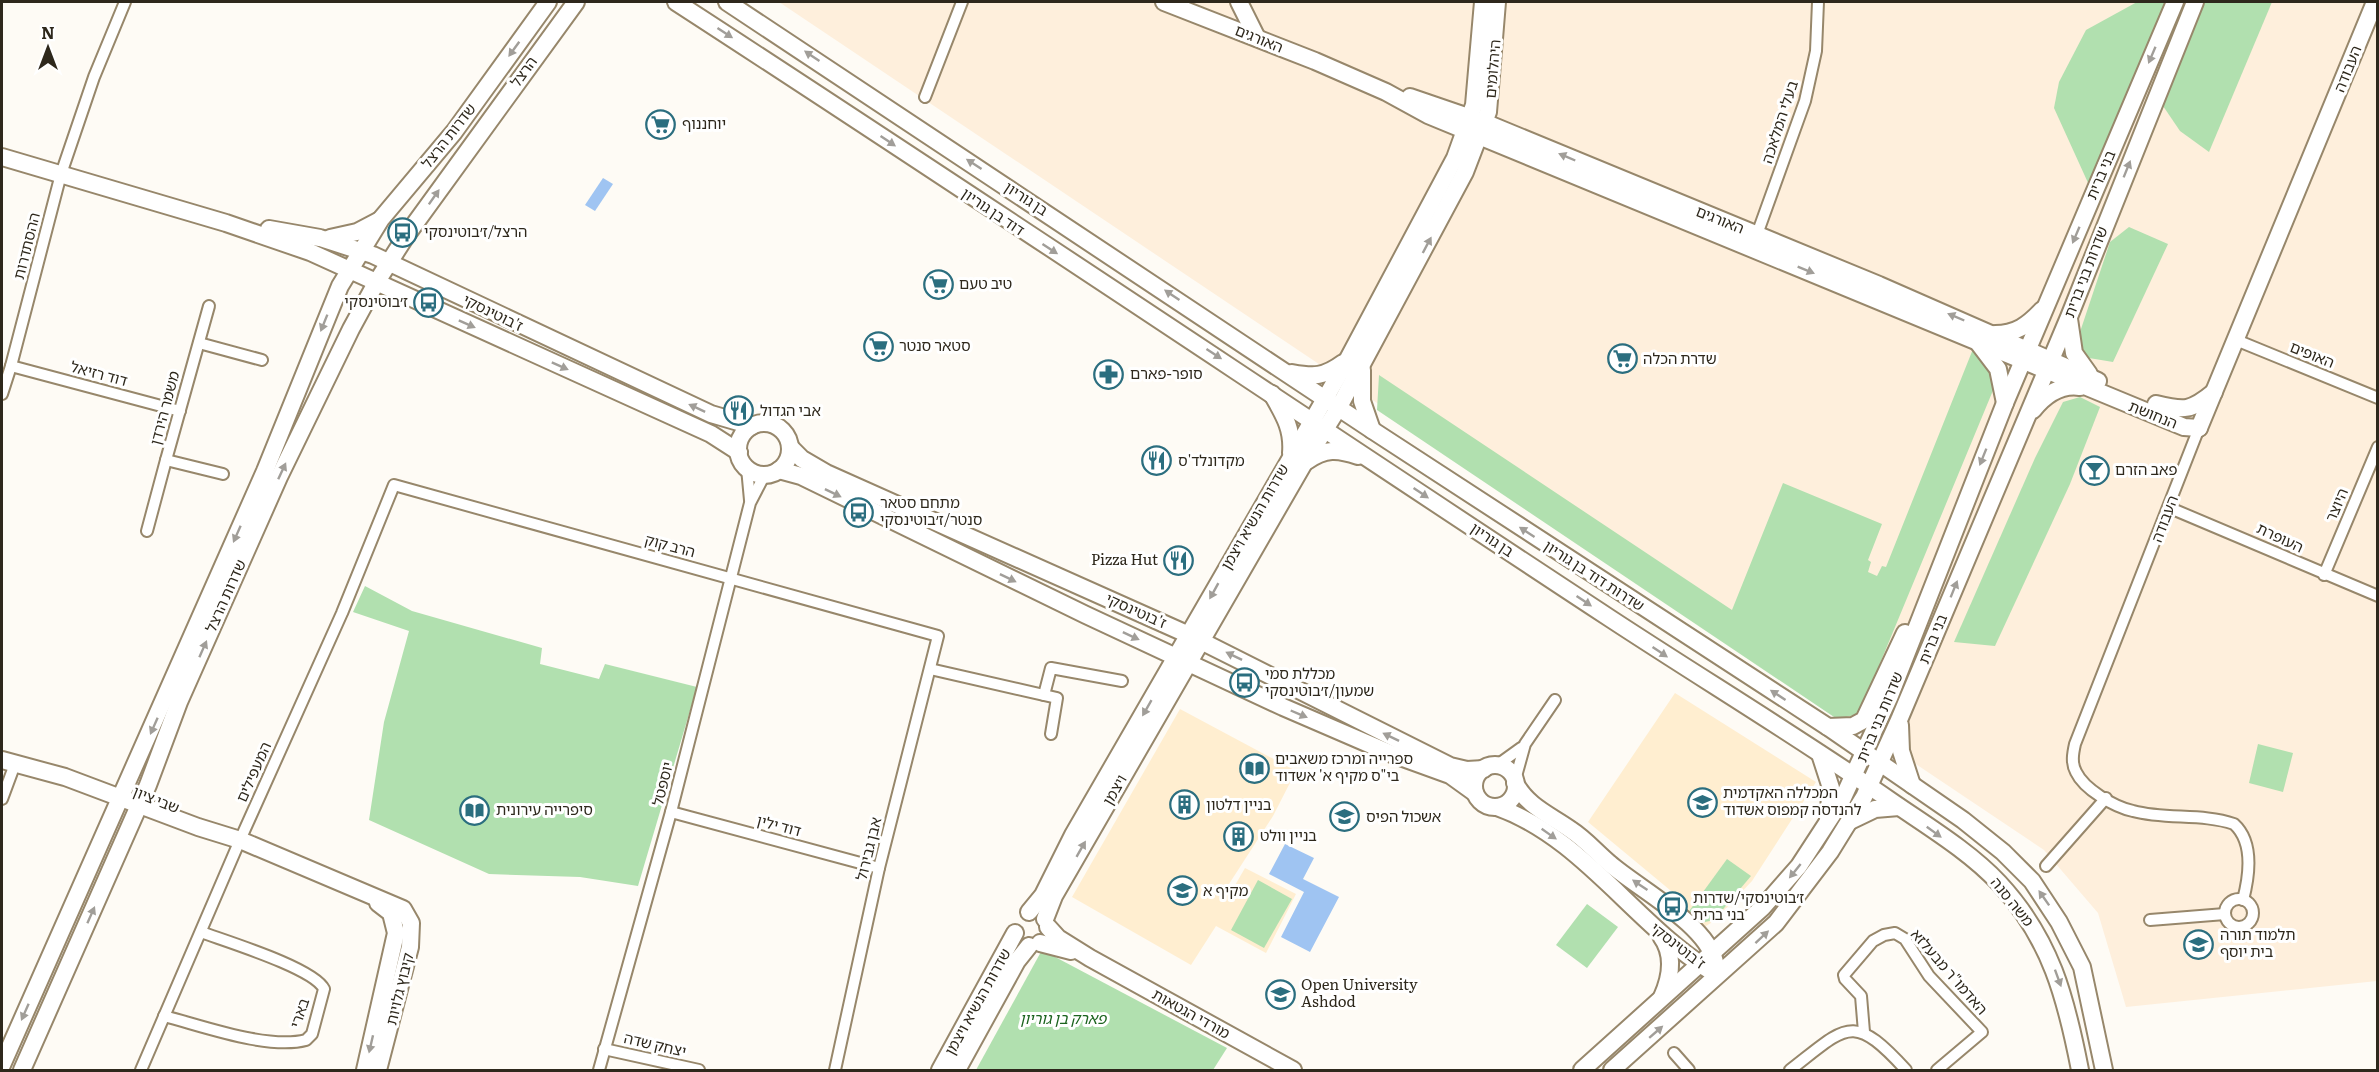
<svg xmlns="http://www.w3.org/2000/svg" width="2379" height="1072" viewBox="0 0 2379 1072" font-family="Literata,'Noto Sans Hebrew',serif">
	<rect width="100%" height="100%" fill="#fefbf5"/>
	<polygon fill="#feefdc" points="779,2 2377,2 2377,981 2126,1007 2098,913 2044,850"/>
	<g fill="#ffeed0">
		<polygon points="1675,693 1816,782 1752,881 1714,921 1706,926 1696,926 1684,914 1688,905 1588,822"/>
		<polygon points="1180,709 1296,771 1273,816 1229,884 1234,887 1245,868 1296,894 1266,953 1216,926 1191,965 1072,897"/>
	</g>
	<g fill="#b1e0af">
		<polygon points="2137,2 2175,2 2089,185 2054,108 2059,82 2086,30"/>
		<polygon points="2204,2 2272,2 2209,152 2180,131 2161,103"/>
		<polygon points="2129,227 2168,244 2113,362 2083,357 2079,335 2110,242"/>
		<polygon points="1973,349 1990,363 1994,388 1859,714 1837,719 1377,410 1379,375 1732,610 1783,483 1882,524 1868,560 1871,562 1868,572 1877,576 1882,566 1886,567"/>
		<polygon points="2080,397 2100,407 2070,484 1995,646 1954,642 2035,458 2063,402"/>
		<polygon points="365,586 412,611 542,648 540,664 599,679 605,664 697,687 638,886 580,877 489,874 369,820 384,722 409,631 353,612"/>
		<polygon points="2258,744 2293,753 2283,792 2249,783"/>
		<polygon points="1727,859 1751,876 1714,920 1696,924 1687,914"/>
		<polygon points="1258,880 1292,899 1264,948 1231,930"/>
		<polygon points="1587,904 1618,927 1587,968 1556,945"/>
		<polygon points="1042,950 1227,1048 1213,1070 976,1070"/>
	</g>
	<g fill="#9fc4f2">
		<polygon points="603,178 613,184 595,211 585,205"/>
		<polygon points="1285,844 1314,858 1303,879 1339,897 1310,952 1281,937 1304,892 1269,874"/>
	</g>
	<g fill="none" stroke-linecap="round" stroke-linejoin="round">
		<defs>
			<g id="street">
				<polyline points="925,97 962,2"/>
				<polyline points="1755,240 1805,101 1816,51 1818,2"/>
				<polyline points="209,306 166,460 223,474"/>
				<polyline points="2236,340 2378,398"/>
				<polyline points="199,343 262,360"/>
				<polyline points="11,366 180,411"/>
				<polyline points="2,394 11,366 61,174 94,77 125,2"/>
				<path d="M2199,428L2075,744C2073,753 2071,763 2076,772C2084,789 2114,807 2133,811C2166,820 2202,813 2234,824C2254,842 2249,877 2243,900"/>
				<polyline points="747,468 750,500"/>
				<polyline points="2170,508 2378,596"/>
				<polyline points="147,531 166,460"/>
				<polyline points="2324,575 2378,447"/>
				<polyline points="930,669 1057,698 1051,734"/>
				<polyline points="1044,695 1051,668 1122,681"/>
				<polyline points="1496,766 1521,748"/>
				<polyline points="1515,780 1525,744 1555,700"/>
				<polyline points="2,799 15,764"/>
				<polyline points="671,812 879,868"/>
				<polyline points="2046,866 2106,798"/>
				<circle cx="2239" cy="913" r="14"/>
				<polyline points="2150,920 2225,914"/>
				<path d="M164,1016C203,1026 268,1050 306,1040L312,1034L324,989C314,968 225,941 201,932"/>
				<polyline points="1864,1032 1861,996 1845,979 1844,975 1873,941 1884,935 1895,933 1905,939 1929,976 1982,1032 1937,1070"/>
				<polyline points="604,1049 699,1070"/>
				<polyline points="1674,1053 1689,1070"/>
				<polyline points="141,1070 240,840 342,613 394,485 938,636 879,868 835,1070"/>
				<polyline points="599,1070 671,812 750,503 765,474"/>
				<path d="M1790,1070C1847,1026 1852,1011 1906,1070"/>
			</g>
			<g id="secondary">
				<path d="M676,2C989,205 1299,414 1611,619C1704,680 1800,738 1891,801C1927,826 1969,851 1999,883C2051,939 2066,998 2080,1070"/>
				<polyline points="727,2 1372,430 1828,727 1963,820 2003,852 2032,881 2059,922 2082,967 2104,1070"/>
				<polyline points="1164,2 1315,61 1386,92 1428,115 2184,427 2199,428"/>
				<polyline points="1239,2 1257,38"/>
				<polyline points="1410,97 1486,123 1879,285 2098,381"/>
				<polyline points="2,157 226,223 310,252 711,434 739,452"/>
				<polyline points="269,229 320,238 373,255 711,414 752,426"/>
				<polyline points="330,238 357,232 378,221"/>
				<polyline points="2069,319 2074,353 2089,374"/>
				<path d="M1995,334C2016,334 2028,325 2042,310"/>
				<polyline points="1979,344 1998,369 2005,403"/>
				<polyline points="1362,370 1362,401 1372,430"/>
				<path d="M1292,373C1314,377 1324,377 1343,363"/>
				<path d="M1272,394C1284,415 1293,429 1291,453"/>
				<path d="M2156,404C2185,411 2191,411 2214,392"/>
				<path d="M2033,410C2045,395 2060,384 2080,387"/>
				<circle cx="764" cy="449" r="26"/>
				<polyline points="2199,428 2375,2"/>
				<polyline points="790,447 802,459 826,473 1189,635 1450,766 1467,770 1484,769"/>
				<path d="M1307,461C1325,448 1338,449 1358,456"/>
				<polyline points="779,470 801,476 1086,615 1283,707 1392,754 1450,775 1475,793"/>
				<polyline points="1900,725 1901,751 1912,785"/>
				<polyline points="1828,727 1853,726 1864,720 1905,633"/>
				<polyline points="1820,754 1831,788 1828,818"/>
				<polyline points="2,760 65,777 198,827 240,840 403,909 411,923 410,947 378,1070"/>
				<circle cx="1495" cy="786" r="21"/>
				<path d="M1515,783C1528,807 1550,815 1571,830C1585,839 1596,852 1609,863C1637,888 1707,924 1715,962"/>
				<path d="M1497,807C1582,837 1634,923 1709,970"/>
				<polyline points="1850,821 1875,809 1899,807"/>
				<polyline points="1029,912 1043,895 1073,835 1348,359 1455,158 1474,105 1483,2"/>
				<polyline points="1045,919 1054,896 1304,463 1339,407 1465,172 1488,112 1497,2"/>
				<polyline points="1048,927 1058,938 1090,958 1293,1070"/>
				<path d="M1661,936C1675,955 1671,977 1662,997"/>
				<polyline points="1040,943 1071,951"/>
				<polyline points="2,1065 265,471 340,286 381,219 454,132 548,2"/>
				<polyline points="22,1070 148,785 179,702 279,477 351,329 376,283 406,236 576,2"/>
				<polyline points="365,1070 396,933 391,913 378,903"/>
				<polyline points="940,1070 1015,933"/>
				<polyline points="957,1070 1017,961 1029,946"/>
				<polyline points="1582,1070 1763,907 1799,866 1842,800 1889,698 2005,403 2175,2"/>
				<polyline points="1612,1070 1776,923 1830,852 1864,797 1899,720 2069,317 2195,2"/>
			</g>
		</defs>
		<use href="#street" stroke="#97876b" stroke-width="14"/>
		<use href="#secondary" stroke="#97876b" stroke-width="20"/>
		<use href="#street" stroke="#fff" stroke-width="10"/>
		<use href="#secondary" stroke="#fff" stroke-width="16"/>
	</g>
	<defs><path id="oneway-solid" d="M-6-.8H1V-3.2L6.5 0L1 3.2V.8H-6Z" transform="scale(1.5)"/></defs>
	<g fill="#a19e99">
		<use href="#oneway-solid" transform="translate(725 33) rotate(33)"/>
		<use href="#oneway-solid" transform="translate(514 49) rotate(126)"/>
		<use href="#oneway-solid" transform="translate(2152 55) rotate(113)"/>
		<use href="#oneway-solid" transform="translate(812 56) rotate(-146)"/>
		<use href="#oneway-solid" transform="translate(888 141) rotate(34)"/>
		<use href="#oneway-solid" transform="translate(1567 157) rotate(-157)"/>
		<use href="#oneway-solid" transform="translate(974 164) rotate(-147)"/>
		<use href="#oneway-solid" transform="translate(2127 169) rotate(-68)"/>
		<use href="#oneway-solid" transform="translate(434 197) rotate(-55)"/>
		<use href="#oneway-solid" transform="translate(2076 235) rotate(113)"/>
		<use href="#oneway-solid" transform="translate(1427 245) rotate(-62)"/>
		<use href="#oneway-solid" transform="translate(1050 249) rotate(33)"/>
		<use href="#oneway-solid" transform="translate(1806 270) rotate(22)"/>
		<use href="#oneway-solid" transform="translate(1172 295) rotate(-146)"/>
		<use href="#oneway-solid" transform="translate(1956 317) rotate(-157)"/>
		<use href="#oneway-solid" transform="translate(324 323) rotate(112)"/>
		<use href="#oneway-solid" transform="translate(467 324) rotate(24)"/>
		<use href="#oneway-solid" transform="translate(1214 354) rotate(33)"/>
		<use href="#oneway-solid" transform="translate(560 366) rotate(24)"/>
		<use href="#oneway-solid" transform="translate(697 408) rotate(-155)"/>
		<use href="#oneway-solid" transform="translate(1983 457) rotate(112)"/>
		<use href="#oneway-solid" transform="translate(282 471) rotate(-65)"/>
		<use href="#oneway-solid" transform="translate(833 493) rotate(26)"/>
		<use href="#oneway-solid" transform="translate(1421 493) rotate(34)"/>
		<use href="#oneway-solid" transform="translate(1527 532) rotate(-147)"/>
		<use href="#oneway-solid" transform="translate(237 534) rotate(114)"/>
		<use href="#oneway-solid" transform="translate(1008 578) rotate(26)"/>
		<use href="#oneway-solid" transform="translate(1954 589) rotate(-68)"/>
		<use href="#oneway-solid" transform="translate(1214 591) rotate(119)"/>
		<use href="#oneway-solid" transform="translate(1584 601) rotate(34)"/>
		<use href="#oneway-solid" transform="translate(1131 636) rotate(25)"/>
		<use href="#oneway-solid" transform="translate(203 649) rotate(-66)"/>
		<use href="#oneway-solid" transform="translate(1660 652) rotate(34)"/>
		<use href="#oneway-solid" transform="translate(1234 656) rotate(-154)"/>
		<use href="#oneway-solid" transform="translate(1778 695) rotate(-147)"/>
		<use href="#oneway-solid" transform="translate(1147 708) rotate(120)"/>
		<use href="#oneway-solid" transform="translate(1299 714) rotate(23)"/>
		<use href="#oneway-solid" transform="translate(154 726) rotate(114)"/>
		<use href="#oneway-solid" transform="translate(1391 737) rotate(-154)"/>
		<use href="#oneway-solid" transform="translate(1934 832) rotate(36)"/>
		<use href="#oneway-solid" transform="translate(1549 834) rotate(35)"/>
		<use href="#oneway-solid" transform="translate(1081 849) rotate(-60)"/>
		<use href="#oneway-solid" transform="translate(1795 871) rotate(129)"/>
		<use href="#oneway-solid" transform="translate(1640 885) rotate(-146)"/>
		<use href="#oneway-solid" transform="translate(2044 898) rotate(-125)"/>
		<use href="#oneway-solid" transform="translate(91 915) rotate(-66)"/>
		<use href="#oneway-solid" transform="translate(1762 937) rotate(-43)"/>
		<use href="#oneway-solid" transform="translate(2058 978) rotate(70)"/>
		<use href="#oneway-solid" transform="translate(25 1012) rotate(114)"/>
		<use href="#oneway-solid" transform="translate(1656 1032) rotate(-41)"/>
		<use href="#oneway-solid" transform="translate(371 1044) rotate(103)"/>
	</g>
	<defs>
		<symbol id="supermarket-ring" viewBox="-11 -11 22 22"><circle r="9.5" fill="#fff" stroke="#2b6e7f" stroke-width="1.5"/><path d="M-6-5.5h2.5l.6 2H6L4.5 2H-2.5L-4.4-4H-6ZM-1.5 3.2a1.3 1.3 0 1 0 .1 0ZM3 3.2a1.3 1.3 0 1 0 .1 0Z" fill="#2b6e7f"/></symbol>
		<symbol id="bus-ring" viewBox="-11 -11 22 22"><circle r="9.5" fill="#fff" stroke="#2b6e7f" stroke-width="1.5"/><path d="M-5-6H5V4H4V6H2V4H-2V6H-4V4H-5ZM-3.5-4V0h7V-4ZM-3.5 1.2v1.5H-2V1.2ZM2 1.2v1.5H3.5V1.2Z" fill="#2b6e7f"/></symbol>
		<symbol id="pharmacy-ring" viewBox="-11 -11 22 22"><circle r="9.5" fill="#fff" stroke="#2b6e7f" stroke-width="1.5"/><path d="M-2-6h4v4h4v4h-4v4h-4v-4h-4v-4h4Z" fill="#2b6e7f"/></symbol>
		<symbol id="restaurant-ring" viewBox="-11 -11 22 22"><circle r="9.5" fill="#fff" stroke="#2b6e7f" stroke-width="1.5"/><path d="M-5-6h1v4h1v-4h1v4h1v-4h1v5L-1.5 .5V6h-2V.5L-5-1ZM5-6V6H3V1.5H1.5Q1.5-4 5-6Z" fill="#2b6e7f"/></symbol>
		<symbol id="bar-ring" viewBox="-11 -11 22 22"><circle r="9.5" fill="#fff" stroke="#2b6e7f" stroke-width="1.5"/><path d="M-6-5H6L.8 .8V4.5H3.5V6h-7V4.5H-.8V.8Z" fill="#2b6e7f"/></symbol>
		<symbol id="library-ring" viewBox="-11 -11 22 22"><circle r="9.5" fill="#fff" stroke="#2b6e7f" stroke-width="1.5"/><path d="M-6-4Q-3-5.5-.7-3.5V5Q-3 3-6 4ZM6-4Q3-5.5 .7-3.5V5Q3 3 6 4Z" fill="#2b6e7f"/></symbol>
		<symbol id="university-ring" viewBox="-11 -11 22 22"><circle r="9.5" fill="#fff" stroke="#2b6e7f" stroke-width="1.5"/><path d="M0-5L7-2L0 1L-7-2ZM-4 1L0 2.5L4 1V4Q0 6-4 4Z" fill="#2b6e7f"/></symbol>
		<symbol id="building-ring" viewBox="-11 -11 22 22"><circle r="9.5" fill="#fff" stroke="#2b6e7f" stroke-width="1.5"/><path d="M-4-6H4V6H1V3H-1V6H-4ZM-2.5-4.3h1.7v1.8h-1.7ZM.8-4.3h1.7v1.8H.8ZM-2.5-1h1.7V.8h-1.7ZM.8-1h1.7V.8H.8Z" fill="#2b6e7f"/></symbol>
		<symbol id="school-ring" viewBox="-11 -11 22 22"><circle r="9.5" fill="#fff" stroke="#2b6e7f" stroke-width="1.5"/><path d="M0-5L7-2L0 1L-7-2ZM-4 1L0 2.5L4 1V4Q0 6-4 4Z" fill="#2b6e7f"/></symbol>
	</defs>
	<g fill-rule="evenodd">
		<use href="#supermarket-ring" x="644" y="108" width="33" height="33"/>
		<use href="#bus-ring" x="386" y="216" width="33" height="33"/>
		<use href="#supermarket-ring" x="922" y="268" width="33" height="33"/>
		<use href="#bus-ring" x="412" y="286" width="33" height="33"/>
		<use href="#supermarket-ring" x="862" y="330" width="33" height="33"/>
		<use href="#supermarket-ring" x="1606" y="342" width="33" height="33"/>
		<use href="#pharmacy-ring" x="1092" y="358" width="33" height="33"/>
		<use href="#restaurant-ring" x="722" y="394" width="33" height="33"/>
		<use href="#restaurant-ring" x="1140" y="444" width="33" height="33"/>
		<use href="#bar-ring" x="2078" y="454" width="33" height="33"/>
		<use href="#bus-ring" x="842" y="496" width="33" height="33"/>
		<use href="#restaurant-ring" x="1162" y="544" width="33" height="33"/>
		<use href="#bus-ring" x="1228" y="666" width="33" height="33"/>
		<use href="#library-ring" x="1238" y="752" width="33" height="33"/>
		<use href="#university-ring" x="1686" y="786" width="33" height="33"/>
		<use href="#building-ring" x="1168" y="788" width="33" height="33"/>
		<use href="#library-ring" x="458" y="794" width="33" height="33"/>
		<use href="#school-ring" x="1328" y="800" width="33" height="33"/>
		<use href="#building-ring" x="1222" y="820" width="33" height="33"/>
		<use href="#school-ring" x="1166" y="874" width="33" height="33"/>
		<use href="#bus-ring" x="1656" y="890" width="33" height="33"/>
		<use href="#school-ring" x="2182" y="928" width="33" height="33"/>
		<use href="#university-ring" x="1264" y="978" width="33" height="33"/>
	</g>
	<g text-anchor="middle" stroke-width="6" stroke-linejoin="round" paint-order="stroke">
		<g font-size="15" fill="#2e281c" stroke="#fff">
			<text transform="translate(1259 39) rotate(22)" y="5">האורגים</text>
			<text transform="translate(1493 69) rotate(-85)" y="5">היהלומים</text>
			<text transform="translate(2348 69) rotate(-68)" y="5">העבודה</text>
			<text transform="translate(524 72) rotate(-54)" y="5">הרצל</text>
			<text transform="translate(1780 122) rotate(-72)" y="5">בעלי המלאכה</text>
			<text transform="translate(449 136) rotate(-52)" y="5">שדרות הרצל</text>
			<text transform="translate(2101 175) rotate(-67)" y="5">בני ברית</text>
			<text transform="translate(1026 199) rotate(33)" y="5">בן גוריון</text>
			<text transform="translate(993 212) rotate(34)" y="5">דוד בן גוריון</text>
			<text transform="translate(1720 220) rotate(22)" y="5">האורגים</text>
			<text transform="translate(27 246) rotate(-76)" y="5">ההסתדרות</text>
			<text transform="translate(2086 272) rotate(-69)" y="5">שדרות בני ברית</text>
			<text transform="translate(493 313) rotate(26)" y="5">ז'בוטינסקי</text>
			<text transform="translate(2312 355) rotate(22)" y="5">האופים</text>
			<text transform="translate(99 374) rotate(15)" y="5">דוד רזיאל</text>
			<text transform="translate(165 408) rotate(-75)" y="5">משמר הירדן</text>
			<text transform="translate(2153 415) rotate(22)" y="5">הנחושת</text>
			<text transform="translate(2337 505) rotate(-67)" y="5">היוצר</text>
			<text transform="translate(1255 517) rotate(-60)" y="5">שדרות הנשיא ויצמן</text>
			<text transform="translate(2165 519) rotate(-69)" y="5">העבודה</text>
			<text transform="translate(2280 538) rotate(25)" y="5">העופרת</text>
			<text transform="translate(1492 540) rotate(34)" y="5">בן גוריון</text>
			<text transform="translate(670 546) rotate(15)" y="5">הרב קוק</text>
			<text transform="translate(1594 576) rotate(33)" y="5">שדרות דוד בן גוריון</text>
			<text transform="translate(226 596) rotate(-66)" y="5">שדרות הרצל</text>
			<text transform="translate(1136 611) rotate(24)" y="5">ז'בוטינסקי</text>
			<text transform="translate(1933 639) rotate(-68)" y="5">בני ברית</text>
			<text transform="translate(1880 717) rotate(-67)" y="5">שדרות בני ברית</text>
			<text transform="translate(254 772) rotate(-66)" y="5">המעפילים</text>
			<text transform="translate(663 784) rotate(-76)" y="5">יוספטל</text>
			<text transform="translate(1115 790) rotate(-60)" y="5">ויצמן</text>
			<text transform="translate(156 800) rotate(22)" y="5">שבי ציון</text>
			<text transform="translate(779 826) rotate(15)" y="5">דוד ילין</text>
			<text transform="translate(869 849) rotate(-76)" y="5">אבן גבירול</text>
			<text transform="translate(2012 902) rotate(51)" y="5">משה סנה</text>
			<text transform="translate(1678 946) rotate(38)" y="5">ז'בוטינסקי</text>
			<text transform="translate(1949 972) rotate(49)" y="5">האדמו"ר מבעלזא</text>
			<text transform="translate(400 989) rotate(-76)" y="5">קיבוץ גלויות</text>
			<text transform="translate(978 1002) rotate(-61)" y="5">שדרות הנשיא ויצמן</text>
			<text transform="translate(300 1013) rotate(-71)" y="5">בארי</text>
			<text transform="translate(1191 1014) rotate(29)" y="5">מורדי הגטאות</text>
			<text transform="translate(655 1045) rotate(13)" y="5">יצחק שדה</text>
		</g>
		<g font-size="15" fill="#2e281c" stroke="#fff" text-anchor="start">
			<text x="682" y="129">יוחננוף</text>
			<text x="424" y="237">הרצל/ז׳בוטינסקי</text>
			<text x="959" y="289">טיב טעם</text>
			<text x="408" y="307" text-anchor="end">ז׳בוטינסקי</text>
			<text x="899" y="351">סטאר סנטר</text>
			<text x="1643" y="364">שדרת הכלה</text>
			<text x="1130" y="379">סופר-פארם</text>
			<text x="760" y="416">אבי הגדול</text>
			<text x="1178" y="466">מקדונלד'ס</text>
			<text x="2115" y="475">פאב הזרם</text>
			<text x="880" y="508">מתחם סטאר<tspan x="880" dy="17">סנטר/ז׳בוטינסקי</tspan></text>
			<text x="1158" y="565" text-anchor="end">Pizza Hut</text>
			<text x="1265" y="679">מכללת סמי<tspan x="1265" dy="17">שמעון/ז׳בוטינסקי</tspan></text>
			<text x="1275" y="764">ספרייה ומרכז משאבים<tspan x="1275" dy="17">בי"ס מקיף א' אשדוד</tspan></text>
			<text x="1723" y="798">המכללה האקדמית<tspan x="1723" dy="17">להנדסה קמפוס אשדוד</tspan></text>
			<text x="1206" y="810">בניין דלטון</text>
			<text x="496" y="815">סיפרייה עירונית</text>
			<text x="1366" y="822">אשכול הפיס</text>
			<text x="1260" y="841">בניין וולט</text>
			<text x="1203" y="896">מקיף א</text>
			<text x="1693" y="903">ז׳בוטינסקי/שדרות<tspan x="1693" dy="17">בני ברית</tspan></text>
			<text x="2220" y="940">תלמוד תורה<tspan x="2220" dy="17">בית יוסף</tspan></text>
			<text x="1301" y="990">Open University<tspan x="1301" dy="17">Ashdod</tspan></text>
		</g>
		<g font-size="15" font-style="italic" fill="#1c641f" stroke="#fff">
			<text x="1063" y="1024">פארק בן גוריון</text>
		</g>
	</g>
	<rect width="2379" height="1072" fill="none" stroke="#2e281c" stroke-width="6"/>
	<g transform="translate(48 48)" stroke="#ffffff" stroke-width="4.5" paint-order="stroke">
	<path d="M0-4.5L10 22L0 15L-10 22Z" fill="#2e281c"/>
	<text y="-9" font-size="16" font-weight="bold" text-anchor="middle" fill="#2e281c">N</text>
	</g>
</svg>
